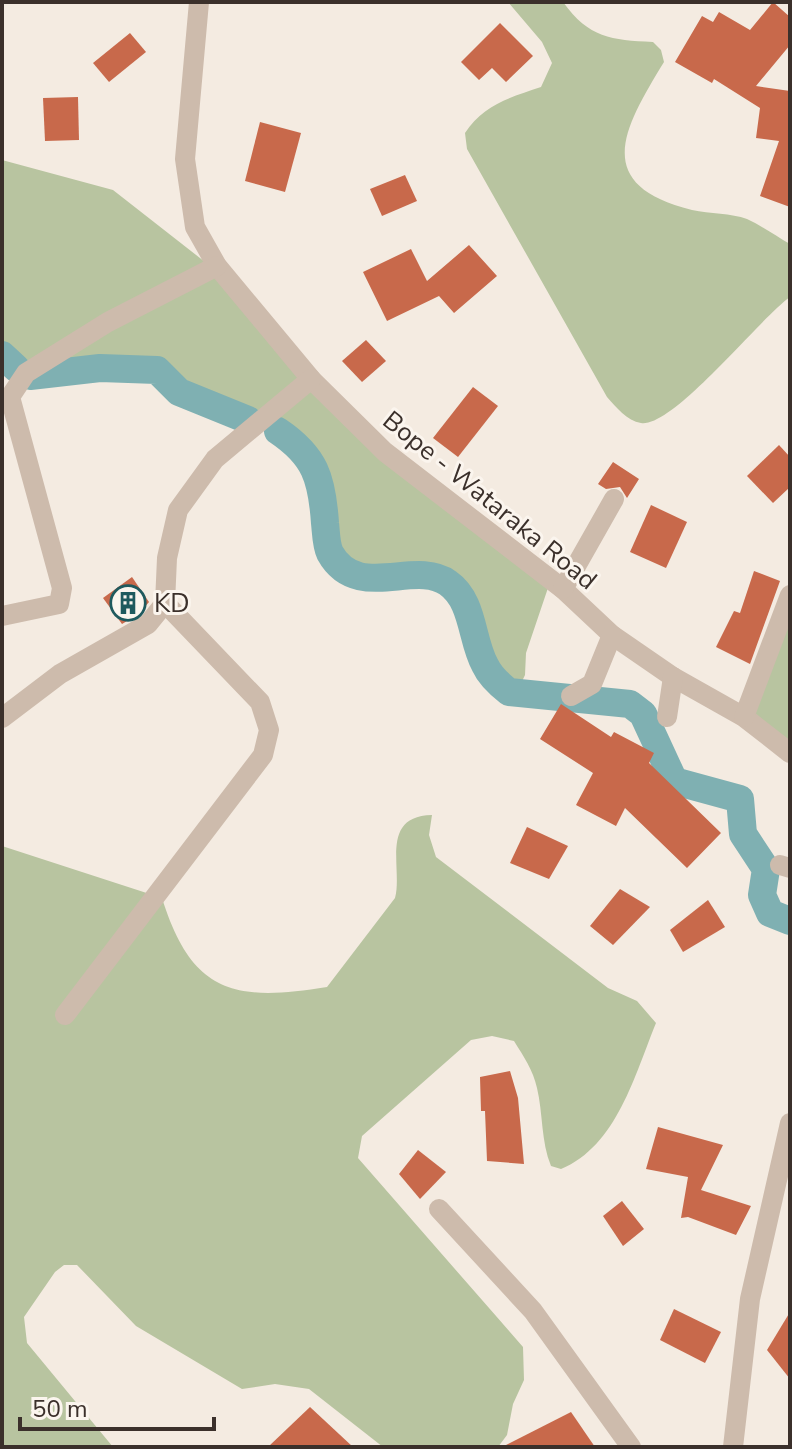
<svg xmlns="http://www.w3.org/2000/svg" width="792" height="1449" viewBox="0 0 792 1449" font-family="'Nunito Sans',sans-serif">
	<rect width="100%" height="100%" fill="#f4ebe1"/>
	<g fill="#b8c4a0">
		<path d="M508,2H563C589,38 611,40 653,42L661,50L664,62C623,129 591,185 692,210C710,214 731,213 747,219C762,226 776,236 790,244V297C758,320 673,428 641,423C627,421 616,407 607,397L467,149L465,133C483,105 511,97 541,87L552,63L542,42Z"/>
		<path d="M2,160L113,190L214,269L294,370L550,582L526,653L525,675L516,694C468,680 483,611 448,584C424,564 378,589 348,570C309,545 334,484 303,450C285,429 249,429 224,421C199,412 175,388 157,370L100,368L27,378L2,357Z"/>
		<polygon points="790,595 790,753 744,717"/>
		<path d="M432,815L429,835L436,857L608,988L637,1001L656,1023C635,1074 617,1146 561,1169L551,1166C541,1142 543,1113 537,1088C533,1070 524,1057 514,1041L492,1036L471,1040L362,1136L358,1158L523,1347L524,1380L513,1404L507,1435L498,1447H383L309,1389L275,1384L242,1389L136,1326L77,1265H64L55,1272L24,1317L27,1343L113,1447H2V846L162,898C192,994 235,1002 327,987L395,898C403,869 379,816 432,815Z"/>
	</g>
	<g fill="none" stroke-linecap="round" stroke-linejoin="round">
		<g stroke="#7fb0b2" stroke-width="28">
			<polyline points="2,355 16,368"/>
			<polyline points="30,376 100,368 157,370 179,392 248,420"/>
			<path d="M278,431C315,456 322,478 325,523C326,531 326,545 330,553C357,602 415,559 448,583C474,601 471,640 485,665C490,676 500,685 509,692L630,704L643,714L674,781L740,799L743,834L766,869L762,895L770,913L790,921"/>
		</g>
	</g>
	<g fill="#c8694b">
		<polygon points="773,2 790,17 790,45 756,86 790,91 790,207 760,196 779,141 756,138 760,108 714,79 712,83 675,62 702,16 713,22 719,12 750,30"/>
		<polygon points="500,23 533,56 506,82 492,68 479,80 461,62"/>
		<polygon points="130,33 146,52 109,82 93,63"/>
		<polygon points="78,97 79,140 45,141 43,98"/>
		<polygon points="260,122 301,133 285,192 245,181"/>
		<polygon points="405,175 417,201 382,216 370,189"/>
		<polygon points="469,245 497,276 454,313 439,296 387,321 363,272 411,249 427,281"/>
		<polygon points="366,340 386,361 362,382 342,361"/>
		<polygon points="473,387 498,406 458,457 433,438"/>
		<polygon points="779,445 790,457 790,487 773,503 747,476"/>
		<polygon points="613,462 639,479 627,498 620,487 606,489 598,484"/>
		<polygon points="651,505 687,522 666,568 630,552"/>
		<polygon points="754,571 780,581 750,664 716,647 734,611 740,613"/>
		<polygon points="132,577 149,602 139,614 122,624 103,598"/>
		<polygon points="561,704 611,737 614,732 654,753 649,763 721,833 687,868 625,808 616,826 576,805 593,773 540,739"/>
		<polygon points="527,827 568,846 549,879 510,863"/>
		<polygon points="620,889 650,907 613,945 590,926"/>
		<polygon points="708,900 725,927 683,952 670,930"/>
		<polygon points="510,1071 518,1098 524,1164 487,1161 485,1111 481,1111 480,1077"/>
		<polygon points="658,1127 723,1145 701,1190 751,1206 736,1235 688,1217 681,1218 688,1177 646,1169"/>
		<polygon points="418,1150 446,1172 420,1199 399,1174"/>
		<polygon points="622,1201 644,1229 623,1246 603,1216"/>
		<polygon points="674,1309 721,1332 705,1363 660,1340"/>
		<polygon points="790,1312 790,1379 767,1350"/>
		<polygon points="310,1407 353,1447 268,1447"/>
		<polygon points="571,1412 595,1447 502,1447"/>
	</g>
	<g fill="none" stroke-linecap="round" stroke-linejoin="round">
		<g stroke="#cdbbac" stroke-width="20">
			<polyline points="199,2 185,159 195,227 217,266 311,379 385,452 563,589 612,635 673,677 744,717 790,753"/>
			<polyline points="563,589 614,499"/>
			<polyline points="2,616 59,604 62,588 10,397 26,373 108,322 217,266"/>
			<polyline points="571,696 592,684 612,635"/>
			<polyline points="667,717 673,677"/>
			<polyline points="744,717 790,595"/>
			<polyline points="2,718 60,674 148,624 165,603 167,558 178,510 215,459 311,379"/>
			<polyline points="780,865 790,868"/>
			<polyline points="65,1015 263,755 269,730 260,702 165,603"/>
			<polyline points="439,1209 533,1311 631,1447"/>
			<polyline points="733,1447 750,1299 790,1123"/>
		</g>
	</g>
	<defs>
		<symbol id="building-ring" viewBox="-11 -11 22 22"><circle r="9.5" fill="#fbf5ee" stroke="#1f5a5e" stroke-width="1.5"/><path d="M-4-6H4V6H1V3H-1V6H-4ZM-2.5-4.3h1.7v1.8h-1.7ZM.8-4.3h1.7v1.8H.8ZM-2.5-1h1.7V.8h-1.7ZM.8-1h1.7V.8H.8Z" fill="#1f5a5e"/></symbol>
	</defs>
	<g fill-rule="evenodd">
		<use href="#building-ring" x="108" y="583" width="40" height="40"/>
	</g>
	<g text-anchor="middle" stroke-width="6" stroke-linejoin="round" paint-order="stroke">
		<g font-size="26" fill="#3b302b" stroke="#fbf5ee">
			<text transform="translate(490 500) rotate(39)" y="9">Bope - Wataraka Road</text>
		</g>
		<g font-size="26" fill="#3b302b" stroke="#fbf5ee" text-anchor="start">
			<text x="154" y="612">KD</text>
		</g>
	</g>
	<rect width="792" height="1449" fill="none" stroke="#3b302b" stroke-width="8"/>
	<path d="M20 1417v12h194v-12" fill="none" stroke="#3b302b" stroke-width="4"/>
	<text x="32" y="1417" font-size="24" fill="#3b302b" stroke="#fbf5ee" stroke-width="6" paint-order="stroke">50 m</text>
</svg>
